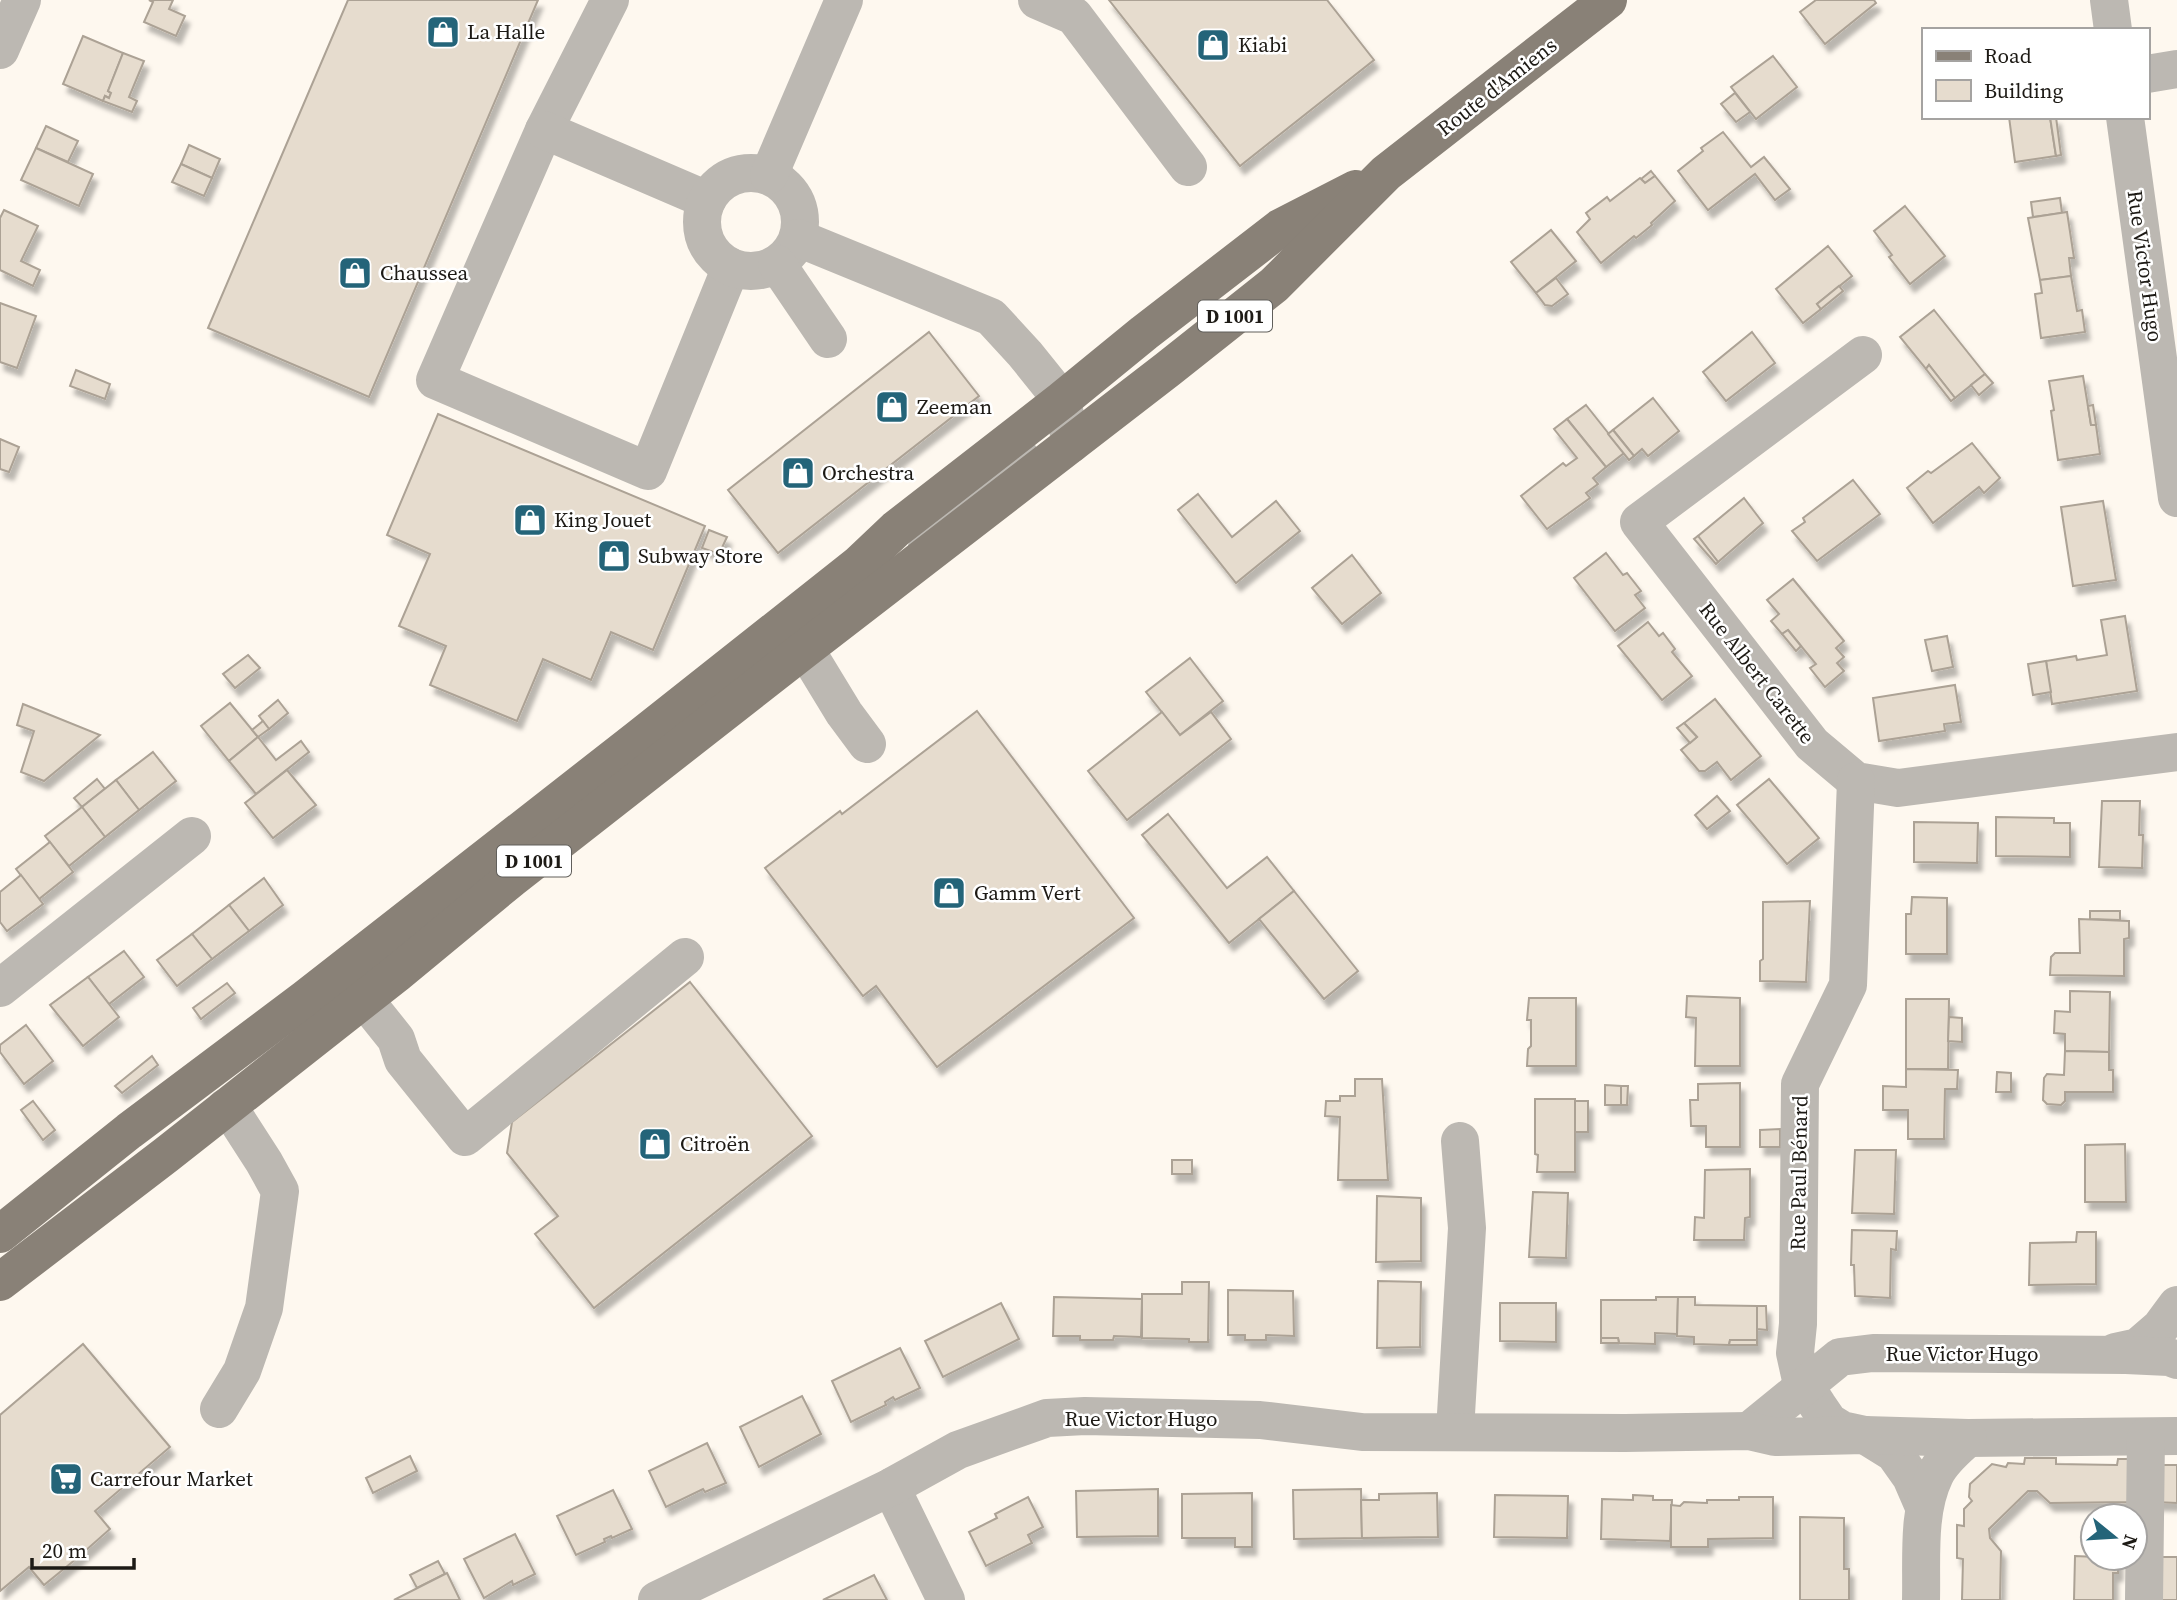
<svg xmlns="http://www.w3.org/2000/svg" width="2177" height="1600" viewBox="0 0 2177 1600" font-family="'Source Serif 4',serif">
	<defs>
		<filter id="shadow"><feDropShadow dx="4.5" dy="8" stdDeviation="2" flood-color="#0004"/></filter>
	</defs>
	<rect width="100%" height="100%" fill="#fef8ef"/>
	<g fill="#e6dcce" stroke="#aca295" stroke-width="2" filter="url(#shadow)">
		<polygon points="149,0 173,0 169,9 185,16 176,36 144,22 153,2"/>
		<polygon points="348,0 538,0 369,397 208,328"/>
		<polygon points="1109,0 1327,0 1374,60 1240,166"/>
		<polygon points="1816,0 1874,0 1876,3 1825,44 1800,12"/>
		<polygon points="83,36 123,53 108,91 111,93 109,98 105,96 103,101 63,84"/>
		<polygon points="123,53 144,61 129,97 137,101 132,112 103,101 105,96 109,98 111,93 108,91"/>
		<polygon points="1773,56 1797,87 1756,119 1731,87"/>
		<polygon points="1735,93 1750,112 1736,122 1721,104"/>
		<polygon points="2009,117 2050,117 2056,156 2015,162"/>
		<polygon points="2050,117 2056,117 2061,155 2056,156"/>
		<polygon points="46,126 78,141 68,162 36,148"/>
		<polygon points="1723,132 1751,167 1764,157 1790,189 1775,200 1755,174 1708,210 1678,171 1703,151 1701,148"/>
		<polygon points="189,145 220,159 212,178 181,164"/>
		<polygon points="36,148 93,174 79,206 21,180"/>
		<polygon points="181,164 212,178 204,196 172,182"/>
		<polygon points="1651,171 1655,176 1645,183 1641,179"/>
		<polygon points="1655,176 1675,201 1651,223 1652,225 1636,238 1634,236 1601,263 1577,232 1590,219 1586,213 1607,197 1610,201 1640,178 1645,183"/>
		<polygon points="2060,198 2062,213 2033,217 2031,202"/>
		<polygon points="1905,206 1945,256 1910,284 1889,257 1892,255 1874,231"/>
		<polygon points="4,210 38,226 21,261 40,270 33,286 0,270 0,218"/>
		<polygon points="2067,212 2074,258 2069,258 2071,276 2040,280 2028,218"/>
		<polygon points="1551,230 1576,261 1536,293 1511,262"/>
		<polygon points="1828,246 1852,276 1817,304 1821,309 1803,323 1776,289"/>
		<polygon points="2071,276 2077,311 2082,310 2085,332 2041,338 2035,294 2042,293 2040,280"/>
		<polygon points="1556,278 1568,294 1552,306 1545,305 1536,293"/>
		<polygon points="1839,286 1843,291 1821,309 1817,304"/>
		<polygon points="0,303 36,316 17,368 0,362"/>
		<polygon points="1934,310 1985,374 1955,398 1929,365 1926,369 1900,337"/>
		<polygon points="929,332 979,396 778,553 728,490"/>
		<polygon points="1752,332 1775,363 1726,401 1703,372"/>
		<polygon points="1929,365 1955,398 1951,401 1926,369"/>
		<polygon points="76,370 110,384 105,399 70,386"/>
		<polygon points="1985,374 1993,383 1979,395 1971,385"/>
		<polygon points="2083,376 2091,425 2096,425 2100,454 2058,460 2051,411 2054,410 2049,381"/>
		<polygon points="1653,398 1679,431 1648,456 1642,449 1634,456 1613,430"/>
		<polygon points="1586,405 1624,453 1606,467 1567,419"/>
		<polygon points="2093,405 2096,425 2091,425 2088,406"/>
		<polygon points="438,414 705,526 653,650 611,632 591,680 543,659 517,721 430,685 446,646 399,626 430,554 387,535"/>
		<polygon points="1567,419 1606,467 1593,478 1598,484 1586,493 1590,498 1547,529 1521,496 1563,463 1566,466 1577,458 1554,429"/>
		<polygon points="1613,430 1634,456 1629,460 1608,434"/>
		<polygon points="0,439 19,447 9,472 0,469"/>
		<polygon points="1972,443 2000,478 1984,493 1979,487 1933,523 1907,488 1928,471 1931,473"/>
		<polygon points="1853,480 1880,514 1817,561 1792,531 1805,522 1803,518"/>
		<polygon points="1198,494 1232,537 1276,501 1300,531 1236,583 1178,510"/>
		<polygon points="1744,498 1763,523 1718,562 1698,536"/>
		<polygon points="2103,501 2116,580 2073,586 2061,507"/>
		<polygon points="709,530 727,537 719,554 702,548"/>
		<polygon points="1698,536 1718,562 1716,564 1694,539"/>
		<polygon points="1606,553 1623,575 1627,573 1641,591 1635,595 1645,608 1615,631 1574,578"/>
		<polygon points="1352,555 1381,593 1342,624 1312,588"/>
		<polygon points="1793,579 1844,641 1836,648 1844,657 1837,663 1844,671 1825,687 1810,668 1816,664 1788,630 1782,634 1771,621 1779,614 1767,600"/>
		<polygon points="2125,616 2137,691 2052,704 2046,661 2076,656 2077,660 2107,655 2101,620"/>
		<polygon points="1648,622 1659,636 1663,633 1675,649 1672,652 1692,676 1662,700 1618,646"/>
		<polygon points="1788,630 1801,646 1796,651 1782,634"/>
		<polygon points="1947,636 1953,667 1932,671 1925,640"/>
		<polygon points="248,655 260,668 235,688 223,674"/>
		<polygon points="1190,658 1223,701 1180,735 1146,692"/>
		<polygon points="2046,661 2051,692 2033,695 2028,664"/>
		<polygon points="1955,685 1961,722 1944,724 1945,731 1879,741 1873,698"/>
		<polygon points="1715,699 1761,756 1731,780 1717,762 1705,771 1699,771 1681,750 1697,737 1684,723"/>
		<polygon points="278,700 288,713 269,729 259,716"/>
		<polygon points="230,703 258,737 229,761 201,726"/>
		<polygon points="23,704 33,708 100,735 44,781 21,772 34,731 17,725"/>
		<polygon points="977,711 1134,918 937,1067 876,986 863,996 765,868 840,811 842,814"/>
		<polygon points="1162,712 1180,735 1211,712 1231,739 1127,820 1088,771"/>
		<polygon points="263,721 269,729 258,737 252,730"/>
		<polygon points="1684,723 1697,737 1690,743 1677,728"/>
		<polygon points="258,737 276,760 301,741 309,752 256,794 229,761"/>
		<polygon points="153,752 176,781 139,810 116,780"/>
		<polygon points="287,770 316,805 273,838 245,803"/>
		<polygon points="97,779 105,789 82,807 74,798"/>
		<polygon points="1769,779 1819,838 1787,864 1737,805"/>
		<polygon points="116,780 139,810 105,837 82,807"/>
		<polygon points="1717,796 1730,811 1707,829 1695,815"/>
		<polygon points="2102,801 2140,801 2139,835 2143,835 2142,868 2099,867"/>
		<polygon points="82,807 105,837 69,866 45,836"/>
		<polygon points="1168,814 1227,888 1267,857 1294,891 1229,943 1142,835"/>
		<polygon points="1996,817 2054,818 2054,823 2070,823 2070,857 1996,856"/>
		<polygon points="1914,822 1978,823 1977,863 1914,862"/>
		<polygon points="50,842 73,872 39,899 16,869"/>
		<polygon points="21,875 43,904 7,931 0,922 0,892"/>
		<polygon points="264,878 283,905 249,931 229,905"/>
		<polygon points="1294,891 1358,971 1324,999 1259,919"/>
		<polygon points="1912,897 1947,898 1947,954 1906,954 1906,914 1911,914"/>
		<polygon points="1810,901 1806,982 1760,981 1760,961 1763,959 1763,902"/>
		<polygon points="229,905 249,931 212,959 192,934"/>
		<polygon points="2090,911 2120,911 2120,920 2090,919"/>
		<polygon points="2079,919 2129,921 2129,938 2124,939 2124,976 2050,975 2051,957 2055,953 2080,953"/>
		<polygon points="192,934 212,959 177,986 157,960"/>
		<polygon points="124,951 144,977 109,1004 88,977"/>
		<polygon points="88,977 119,1017 83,1046 50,1005"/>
		<polygon points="690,982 812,1136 594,1308 535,1234 558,1216 507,1153 512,1122"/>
		<polygon points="227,983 235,993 201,1019 193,1008"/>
		<polygon points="2070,991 2110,992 2109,1052 2065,1051 2065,1034 2054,1033 2055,1011 2070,1012"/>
		<polygon points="1687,996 1740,998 1740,1066 1695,1066 1696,1018 1686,1017"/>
		<polygon points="1529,998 1576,998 1576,1066 1527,1066 1528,1049 1531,1046 1531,1020 1527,1020"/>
		<polygon points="1906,999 1949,999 1948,1069 1906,1069"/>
		<polygon points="1949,1017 1962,1018 1962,1042 1948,1041"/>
		<polygon points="26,1025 53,1061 24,1084 0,1052 0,1045"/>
		<polygon points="2065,1051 2109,1052 2109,1070 2113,1070 2113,1092 2065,1092 2065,1101 2061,1105 2047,1104 2043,1100 2044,1078 2047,1074 2064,1075"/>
		<polygon points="152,1056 158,1065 122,1093 115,1086"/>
		<polygon points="1906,1069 1958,1070 1957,1089 1945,1089 1944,1139 1908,1139 1908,1110 1883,1110 1883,1086 1906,1087"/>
		<polygon points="1997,1072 2011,1073 2011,1092 1996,1092"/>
		<polygon points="1355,1079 1382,1079 1388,1180 1338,1180 1340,1117 1325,1116 1326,1101 1340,1101 1340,1096 1355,1096"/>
		<polygon points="1740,1083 1740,1147 1706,1147 1706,1126 1691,1126 1690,1100 1698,1100 1698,1084"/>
		<polygon points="1605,1085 1621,1086 1621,1105 1605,1105"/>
		<polygon points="1621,1086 1628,1086 1627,1105 1621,1105"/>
		<polygon points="1535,1099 1575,1099 1575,1172 1537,1172 1538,1155 1535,1154"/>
		<polygon points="33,1101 55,1130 43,1140 21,1110"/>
		<rect x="1575" y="1101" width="13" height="31"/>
		<polygon points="1780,1129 1780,1147 1760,1147 1760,1130"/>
		<polygon points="2125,1144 2126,1202 2085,1202 2085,1145"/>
		<polygon points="1855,1150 1896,1150 1894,1214 1852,1213"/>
		<rect x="1172" y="1160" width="20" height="14"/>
		<polygon points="1750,1169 1750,1217 1745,1218 1744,1240 1694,1240 1695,1217 1704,1218 1705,1170"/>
		<polygon points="1533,1192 1568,1193 1566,1258 1529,1257"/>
		<polygon points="1377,1196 1421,1198 1421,1261 1376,1262"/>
		<polygon points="1852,1230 1897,1231 1896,1250 1891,1249 1890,1298 1855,1296 1854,1265 1851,1265"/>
		<polygon points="2077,1232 2096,1232 2096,1284 2029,1285 2030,1243 2076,1242"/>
		<polygon points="1378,1281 1421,1282 1420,1347 1377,1348"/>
		<polygon points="1182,1282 1209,1282 1208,1342 1189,1342 1189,1339 1142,1338 1142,1294 1182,1294"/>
		<polygon points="1228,1290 1293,1291 1294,1336 1266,1335 1266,1340 1245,1340 1245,1335 1228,1335"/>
		<polygon points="1054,1297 1142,1299 1141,1337 1114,1336 1113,1340 1080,1340 1080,1336 1053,1336"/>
		<polygon points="1656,1297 1678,1297 1677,1334 1655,1333 1655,1344 1619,1343 1618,1338 1601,1338 1601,1300 1656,1300"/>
		<polygon points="1678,1297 1695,1297 1695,1305 1757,1306 1757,1340 1730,1340 1729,1345 1694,1344 1694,1337 1677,1336"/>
		<polygon points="1001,1303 1019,1339 943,1377 925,1341"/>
		<polygon points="1500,1303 1556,1303 1556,1342 1500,1341"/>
		<polygon points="1757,1306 1766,1306 1767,1330 1757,1329"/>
		<polygon points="1601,1338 1618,1338 1619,1343 1601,1343"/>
		<polygon points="1730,1340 1757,1340 1757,1345 1729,1345"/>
		<polygon points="83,1344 170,1447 95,1511 110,1529 76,1559 44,1585 29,1567 0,1591 0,1415"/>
		<polygon points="900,1348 920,1388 895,1400 893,1397 885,1402 886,1405 851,1422 832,1381"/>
		<polygon points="802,1396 821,1434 759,1467 740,1427"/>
		<polygon points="707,1443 726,1483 705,1492 703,1489 666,1507 649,1471"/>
		<polygon points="410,1456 417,1471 373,1493 366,1478"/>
		<polygon points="2025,1458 2056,1458 2056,1464 2117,1465 2118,1459 2132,1459 2131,1502 2050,1503 2037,1491 2028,1491 1989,1529 1990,1538 2001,1551 2000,1600 1962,1600 1963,1559 1957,1558 1957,1525 1964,1526 1964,1509 1972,1501 1969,1497 1970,1484 1992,1464 2006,1467 2008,1463 2024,1464"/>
		<polygon points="2156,1465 2177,1465 2177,1503 2155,1502"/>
		<polygon points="1158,1489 1158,1536 1077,1537 1076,1491"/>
		<polygon points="1361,1489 1362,1538 1294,1539 1293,1490"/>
		<polygon points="613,1490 632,1529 612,1538 611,1536 604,1539 605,1542 576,1555 557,1516"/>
		<polygon points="1252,1493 1252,1547 1235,1547 1235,1538 1182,1538 1182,1494"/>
		<polygon points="1437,1493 1438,1537 1362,1538 1361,1500 1379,1500 1379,1494"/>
		<polygon points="1495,1495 1568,1496 1567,1538 1494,1537"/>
		<polygon points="1633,1495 1653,1496 1653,1500 1672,1500 1670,1541 1601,1539 1602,1499 1633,1500"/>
		<polygon points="1028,1497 1043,1527 1028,1535 1032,1543 986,1566 969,1532 997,1518 995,1514"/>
		<polygon points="1739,1497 1773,1497 1773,1538 1708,1539 1708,1547 1671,1547 1671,1505 1680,1506 1684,1502 1707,1503 1707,1500 1739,1500"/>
		<polygon points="1800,1517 1844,1518 1844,1569 1849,1569 1849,1600 1800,1600"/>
		<polygon points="515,1534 535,1574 513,1585 512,1581 484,1598 464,1559"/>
		<polygon points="2075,1556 2118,1558 2118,1573 2113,1573 2113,1600 2074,1600"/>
		<polygon points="2156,1557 2177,1557 2177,1600 2160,1600"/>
		<polygon points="438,1561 445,1574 417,1588 410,1575"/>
		<polygon points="447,1573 460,1600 394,1600 445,1574"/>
		<polygon points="874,1575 887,1600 823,1600"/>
	</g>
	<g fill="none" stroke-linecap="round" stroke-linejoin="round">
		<g stroke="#bcb8b2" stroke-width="38">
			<polyline points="610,0 544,130 435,380 648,471 731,267"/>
			<polyline points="1037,0 1074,16 1188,167"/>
			<polyline points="2109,0 2113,30"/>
			<polyline points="0,50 22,0"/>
			<polyline points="2147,74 2177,69"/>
			<polyline points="2125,117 2177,498"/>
			<polyline points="544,130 707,200"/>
			<circle cx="751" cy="222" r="49"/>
			<polyline points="769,175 844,0"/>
			<polyline points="798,238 991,317 1025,354 1062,400 1071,444"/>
			<polyline points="777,264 828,339"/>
			<polyline points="1863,355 1639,522 1812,744 1856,781 1898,788 2177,752"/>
			<polyline points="927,547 941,521 1019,455"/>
			<polyline points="805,649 844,713 867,744"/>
			<polyline points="1856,781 1848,985 1800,1084 1798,1324 1795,1353 1801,1380 1818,1406 1829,1422 1842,1430 1865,1435 1894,1453 1911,1477 1924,1507"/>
			<polyline points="0,988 192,836"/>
			<polyline points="364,999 396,1039 403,1060 465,1137 685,957"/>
			<polyline points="2115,1352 2138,1347 2160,1328 2177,1305"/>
			<polyline points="219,1409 242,1371 264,1308 280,1191 264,1162 235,1117 225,1108"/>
			<polyline points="1455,1431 1467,1228 1460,1141"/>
			<polyline points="1749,1431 1840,1357 1873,1353 2126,1355 2169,1357 2177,1360"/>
			<polyline points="891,1487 946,1600"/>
			<polyline points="657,1600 891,1487 958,1450 1047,1418 1085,1416 1260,1420 1362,1432 1625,1433 1749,1431 1775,1437 1865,1435 1968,1438 2177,1436"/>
			<path d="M1921,1600C1922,1559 1917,1512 1935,1475C1942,1460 1956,1449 1968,1438"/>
			<polyline points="2144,1600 2146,1437"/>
		</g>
		<g stroke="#898177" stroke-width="38">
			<polyline points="0,1234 129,1131 305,999 638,739 858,565 896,529 1062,400 1144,333 1280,228 1356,189"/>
			<polyline points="0,1282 166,1155 396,974 511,879 805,649 1168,369 1274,285 1386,173 1608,0"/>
		</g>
	</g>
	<defs>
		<symbol id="shop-square" viewBox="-11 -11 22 22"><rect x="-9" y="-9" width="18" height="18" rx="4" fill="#246479" stroke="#fff"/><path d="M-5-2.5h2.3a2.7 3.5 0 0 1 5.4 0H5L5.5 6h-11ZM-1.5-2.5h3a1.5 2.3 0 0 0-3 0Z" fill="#fff"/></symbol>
		<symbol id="supermarket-square" viewBox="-11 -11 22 22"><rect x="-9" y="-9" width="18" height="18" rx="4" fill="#246479" stroke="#fff"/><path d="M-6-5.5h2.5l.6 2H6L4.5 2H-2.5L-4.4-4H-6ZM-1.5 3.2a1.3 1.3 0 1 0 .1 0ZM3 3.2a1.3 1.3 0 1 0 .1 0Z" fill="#fff"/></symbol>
	</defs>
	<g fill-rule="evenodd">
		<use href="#shop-square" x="424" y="13" width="38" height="38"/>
		<use href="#shop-square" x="1194" y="26" width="38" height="38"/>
		<use href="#shop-square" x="336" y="254" width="38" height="38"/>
		<use href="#shop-square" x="873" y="388" width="38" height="38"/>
		<use href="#shop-square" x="779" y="454" width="38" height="38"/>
		<use href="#shop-square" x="511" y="501" width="38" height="38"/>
		<use href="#shop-square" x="595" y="537" width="38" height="38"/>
		<use href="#shop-square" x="930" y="874" width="38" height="38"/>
		<use href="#shop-square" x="636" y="1125" width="38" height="38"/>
		<use href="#supermarket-square" x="47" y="1460" width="38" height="38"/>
	</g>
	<g text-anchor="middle" stroke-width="5" stroke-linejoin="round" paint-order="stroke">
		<g fill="#fff" stroke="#615f5b" stroke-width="2">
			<rect x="1198" y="300.5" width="74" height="31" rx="5"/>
			<rect x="497" y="845.5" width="74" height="31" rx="5"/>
		</g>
		<g font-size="19" font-weight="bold" fill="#1d1a15">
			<text x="1235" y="323">D 1001</text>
			<text x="534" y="868">D 1001</text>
		</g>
		<g font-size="21" fill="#1d1a15" stroke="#fff" text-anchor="start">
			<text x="467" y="39">La Halle</text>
			<text x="1238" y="52">Kiabi</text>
			<text x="380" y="280">Chaussea</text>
			<text x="917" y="414">Zeeman</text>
			<text x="822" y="480">Orchestra</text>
			<text x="554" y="527">King Jouet</text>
			<text x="638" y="563">Subway Store</text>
			<text x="974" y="900">Gamm Vert</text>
			<text x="680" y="1151">Citroën</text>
			<text x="90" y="1486">Carrefour Market</text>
		</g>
		<g font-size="21" fill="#1d1a15" stroke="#fff">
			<text transform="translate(1497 87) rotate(-38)" y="7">Route d'Amiens</text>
			<text transform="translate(2145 266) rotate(82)" y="7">Rue Victor Hugo</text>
			<text transform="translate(1757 673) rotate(52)" y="7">Rue Albert Carette</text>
			<text transform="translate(1799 1173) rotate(-89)" y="7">Rue Paul Bénard</text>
			<text x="1962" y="1361">Rue Victor Hugo</text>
			<text x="1141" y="1426">Rue Victor Hugo</text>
		</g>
	</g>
	<rect x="1922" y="28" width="228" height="91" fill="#ffffff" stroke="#a5a3a1" stroke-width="2"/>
	<rect x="1936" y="51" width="35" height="10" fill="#898177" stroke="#a5a3a1" stroke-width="2"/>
	<text x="1984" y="63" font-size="21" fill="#1d1a15">Road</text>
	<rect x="1936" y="80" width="35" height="21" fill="#e6dcce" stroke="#a5a3a1" stroke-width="2"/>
	<text x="1984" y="98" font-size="21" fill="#1d1a15">Building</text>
	<g transform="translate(2114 1537) rotate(108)"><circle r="33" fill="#ffffff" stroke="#a5a3a1" stroke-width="2"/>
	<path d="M0-5L12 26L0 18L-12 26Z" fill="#246479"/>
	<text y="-10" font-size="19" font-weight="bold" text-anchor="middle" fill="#1d1a15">N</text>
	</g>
	<path d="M32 1558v10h102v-10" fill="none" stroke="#1d1a15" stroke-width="3.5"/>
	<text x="42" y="1558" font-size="21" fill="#1d1a15" stroke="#ffffff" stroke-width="5" paint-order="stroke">20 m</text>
</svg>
